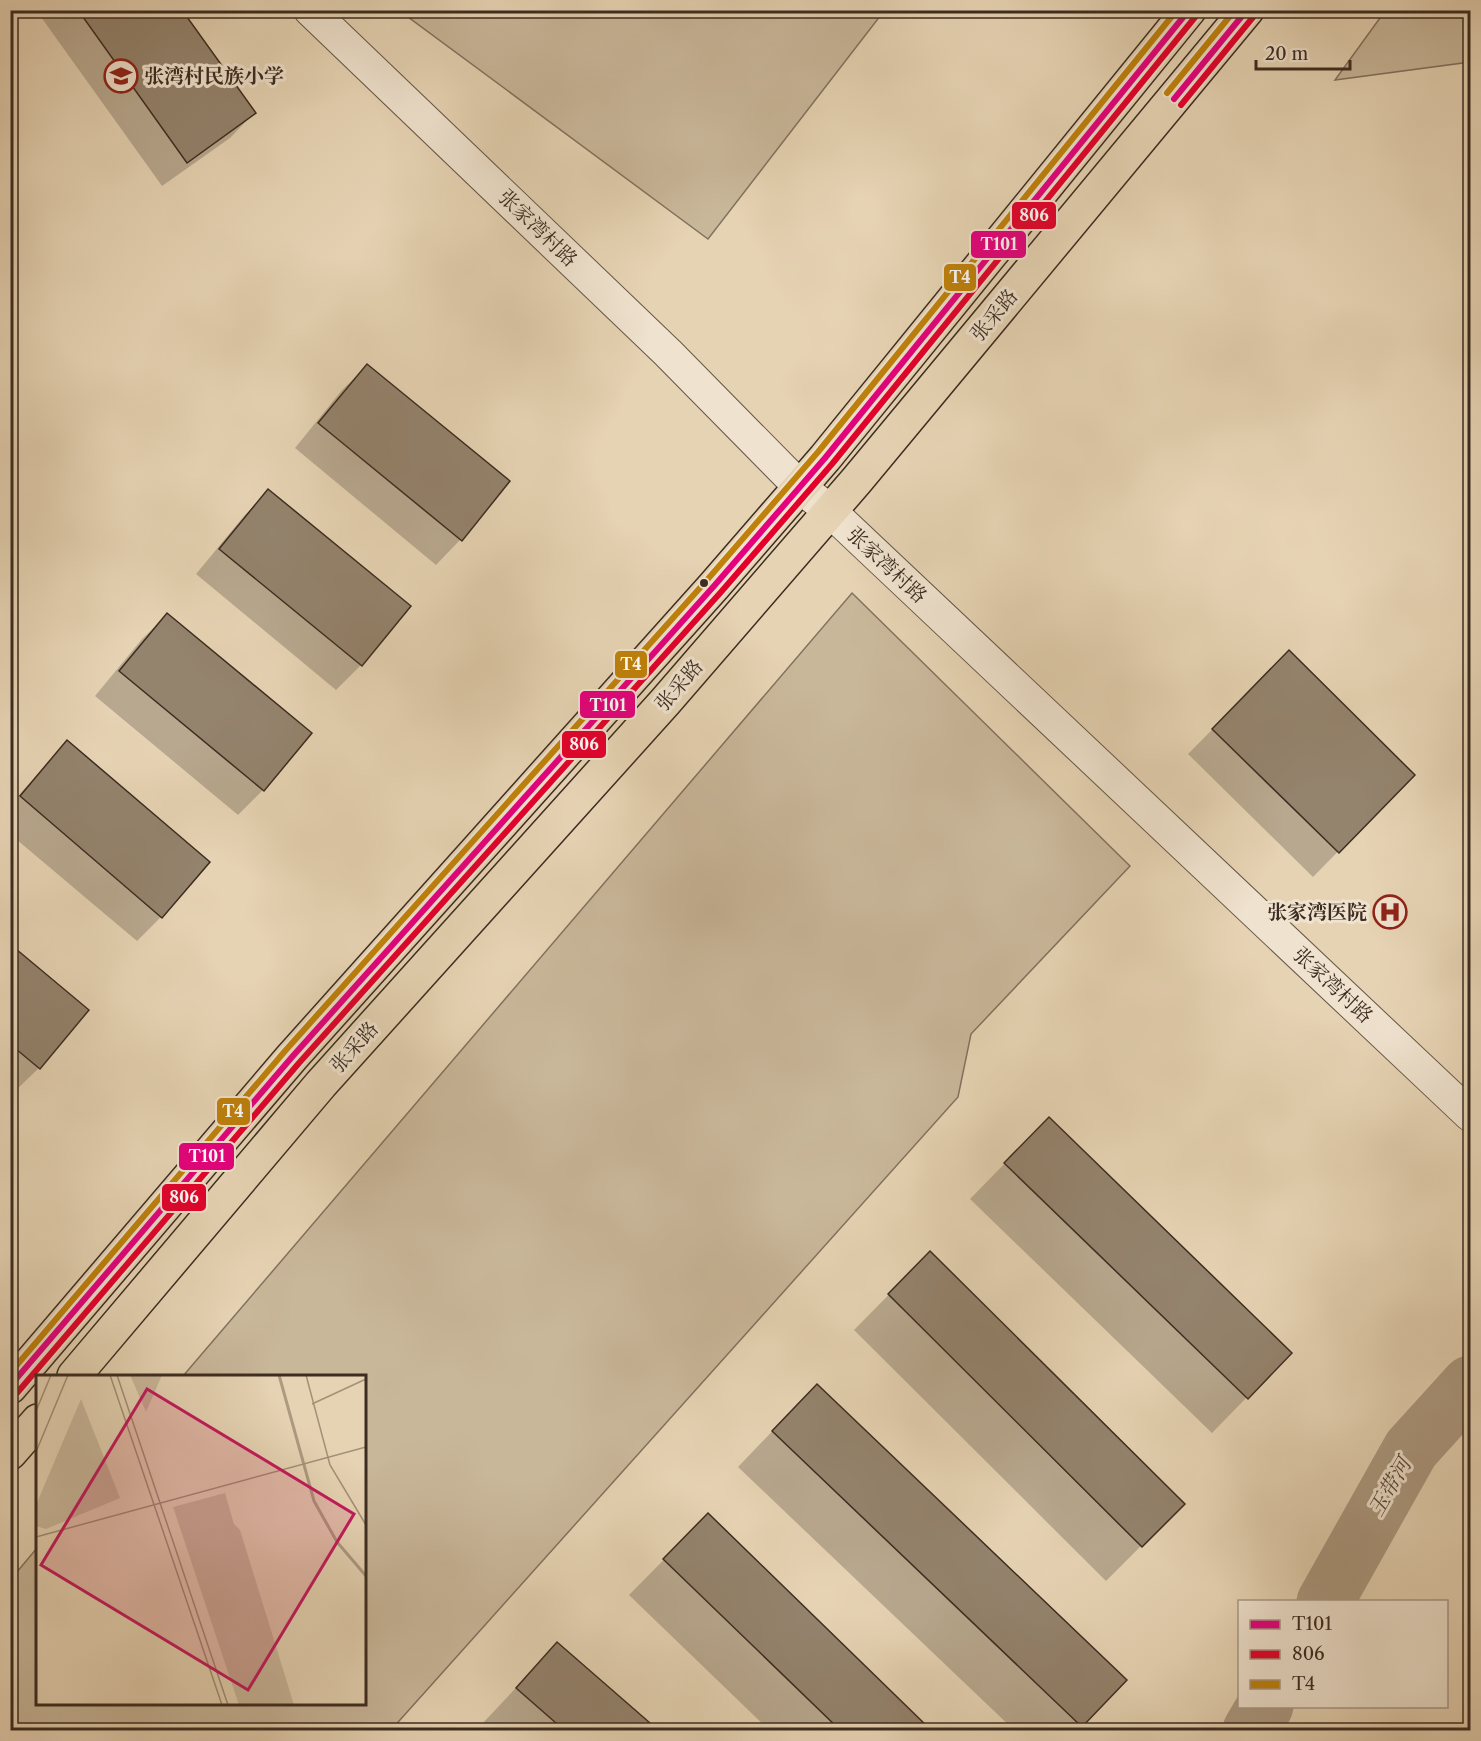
<svg xmlns="http://www.w3.org/2000/svg" width="1481" height="1741" viewBox="0 0 1481 1741" font-family="'Libre Caslon Text','Noto Serif SC',serif">
	<rect width="100%" height="100%" fill="#e6d3b3"/>
	<filter id="stains"><feTurbulence type="fractalNoise" baseFrequency=".00333" numOctaves="4"/><feColorMatrix values="0 0 0 0 .2 0 0 0 0 .09 0 0 0 0 .02 0 0 0 .5 -.17"/></filter>
	<radialGradient id="worn" r=".72"><stop offset=".6" stop-color="#630" stop-opacity="0"/><stop offset="1" stop-color="#630" stop-opacity=".3"/></radialGradient>
	<g fill="#c9b79a" stroke="#82725e" stroke-width="1.5">
		<polygon points="400,11 400,10 884,11 708,239"/>
		<polygon points="1385,11 1470,11 1470,62 1335,80"/>
		<polygon points="852,593 1130,866 971,1034 958,1097 391,1730 11,1730 11,1579 37,1548 38,1704 364,1704 364,1376 183,1376"/>
	</g>
	<g fill="#0003">
		<polygon points="36,10 181,10 254,113 230,138 162,186"/>
		<polygon points="367,366 508,482 460,540 436,565 295,448 342,390"/>
		<polygon points="268,491 409,607 361,665 336,690 196,574 244,516"/>
		<polygon points="167,615 310,733 263,790 238,815 95,696 142,639"/>
		<polygon points="1289,652 1413,775 1313,877 1188,754"/>
		<polygon points="67,742 161,917 137,941 10,834 10,805"/>
		<polygon points="10,946 39,1068 14,1092 10,1089"/>
		<polygon points="1014,1154 1290,1353 1212,1433 970,1199"/>
		<polygon points="930,1253 1183,1504 1106,1581 854,1330"/>
		<polygon points="782,1421 1125,1680 1077,1730 1014,1730 738,1467"/>
		<polygon points="708,1515 929,1730 769,1730 629,1595"/>
		<polygon points="557,1644 656,1730 489,1730 482,1724"/>
	</g>
	<g fill="none" stroke-linecap="round" stroke-linejoin="round">
		<g stroke="#ac9a81" stroke-width="57">
			<polyline points="1325,1602 1411,1449 1470,1384"/>
			<polyline points="1251,1730 1265,1706"/>
		</g>
	</g>
	<g fill="#94836d" stroke="#3c2c21" stroke-width="1.5">
		<polygon points="78,10 182,10 256,113 187,163"/>
		<polygon points="367,364 510,481 462,541 318,423"/>
		<polygon points="268,489 411,606 362,666 219,549"/>
		<polygon points="167,613 312,733 264,791 119,671"/>
		<polygon points="1289,650 1415,775 1339,853 1212,729"/>
		<polygon points="67,740 210,862 162,918 20,796"/>
		<polygon points="10,944 89,1010 40,1069 10,1044"/>
		<polygon points="1049,1117 1292,1353 1248,1399 1004,1163"/>
		<polygon points="930,1251 1185,1504 1142,1547 888,1294"/>
		<polygon points="817,1384 1127,1680 1082,1727 772,1431"/>
		<polygon points="708,1513 931,1730 840,1730 663,1559"/>
		<polygon points="557,1642 658,1730 564,1730 516,1688"/>
	</g>
	<g fill="none" stroke-linecap="round" stroke-linejoin="round">
		<defs>
			<polyline id="minor" points="310,10 668,353 800,487 830,511 1470,1115"/>
			<g id="major">
				<polyline points="74,1376 321,1084 665,702 857,480 1247,10"/>
				<polyline points="10,1387 292,1057 714,586 825,458 1189,10"/>
				<polyline points="10,1453 38,1421"/>
			</g>
		</defs>
		<use href="#minor" stroke="#665646" stroke-width="34"/>
		<use href="#major" stroke="#3c2c21" stroke-width="36"/>
		<use href="#minor" stroke="#efe2ce" stroke-width="32"/>
		<use href="#major" stroke="#e6d3b3" stroke-width="33"/>
		<defs>
			<g id="bus-1">
				<polyline points="1174,99 1247,10"/>
				<polyline points="10,1386 292,1057 714,586 825,458 1189,10"/>
			</g>
			<g id="bus-2">
				<polyline points="1181,105 1254,16"/>
				<polyline points="17,1393 299,1063 721,592 832,464 1196,16"/>
			</g>
			<g id="bus-3">
				<polyline points="1167,93 1235,10"/>
				<polyline points="10,1373 285,1051 707,580 818,452 1177,10"/>
			</g>
		</defs>
		<use href="#bus-1" stroke="#efe2ce" stroke-width="10"/>
		<use href="#bus-2" stroke="#efe2ce" stroke-width="10"/>
		<use href="#bus-3" stroke="#efe2ce" stroke-width="10"/>
		<use href="#bus-1" stroke="#e5007d" stroke-width="6"/>
		<use href="#bus-2" stroke="#e4002b" stroke-width="6"/>
		<use href="#bus-3" stroke="#bf810a" stroke-width="6"/>
	</g>
	<defs>
		<symbol id="school-ring" viewBox="-11 -11 22 22"><circle r="9.5" fill="#efe2ce" stroke="#8f2418" stroke-width="1.5"/><path d="M0-5L7-2L0 1L-7-2ZM-4 1L0 2.5L4 1V4Q0 6-4 4Z" fill="#8f2418"/></symbol>
		<symbol id="hospital-ring" viewBox="-11 -11 22 22"><circle r="9.5" fill="#efe2ce" stroke="#8f2418" stroke-width="1.5"/><path d="M-5-5h3v3.5h4V-5h3V5h-3V1.5h-4V5h-3Z" fill="#8f2418"/></symbol>
	</defs>
	<g fill-rule="evenodd">
		<use href="#school-ring" x="102" y="57" width="38" height="38"/>
		<use href="#hospital-ring" x="1371" y="893" width="38" height="38"/>
	</g>
	<circle fill="#3c2c21" stroke="#efe2ce" stroke-width="2" cx="704" cy="583" r="5"/>
	<g text-anchor="middle" stroke-width="6" stroke-linejoin="round" paint-order="stroke">
		<g font-size="20" font-weight="bold" fill="#3c2c21" stroke="#efe2ce" text-anchor="start">
			<text x="144" y="83">张湾村民族小学</text>
			<text x="1367" y="919" text-anchor="end">张家湾医院</text>
		</g>
		<g font-size="20" fill="#3c2c21" stroke="#efe2ce">
			<text transform="translate(538 228) rotate(44)" y="7">张家湾村路</text>
			<text transform="translate(994 315) rotate(-50)" y="7">张采路</text>
			<text transform="translate(887 565) rotate(43)" y="7">张家湾村路</text>
			<text transform="translate(679 685) rotate(-49)" y="7">张采路</text>
			<text transform="translate(1333 985) rotate(43)" y="7">张家湾村路</text>
			<text transform="translate(354 1047) rotate(-48)" y="7">张采路</text>
		</g>
		<g font-size="21" font-style="italic" fill="#584839" stroke="#efe2ce">
			<text transform="translate(1390 1487) rotate(-60)" y="7">玉带河</text>
		</g>
	</g>
	<g transform="translate(36 1375)">
		<rect width="330" height="330" fill="#e6d3b3"/>
		<path d="M94,0H126L110,37ZM45,24L84,123L10,154L0,151V130ZM189,118L198,149L204,155L258,330H203L137,132Z" fill="#c9b79a"/>
		<path fill="none" stroke="#ac9a81" stroke-width="3" d="M243,0L278,126L301,167L330,201"/>
		<path fill="none" stroke="#a29079" stroke-width="1.5" d="M74,0L186,330M81,0L192,330M270,0L294,90L330,150M276,29L330,4M0,36L15,0M0,77L32,0M0,162L330,72"/>
		<path fill="#c2185b" fill-opacity="0.15" stroke="#c2185b" stroke-width="3" d="M111,14L318,139L212,315L5,190Z"/>
		<rect width="330" height="330" fill="none" stroke="#3c2c21" stroke-width="3"/>
	</g>
	<g stroke="#efe2ce" stroke-width="2">
		<rect x="1011" y="201" width="46" height="29" rx="6" fill="#e4002b"/>
		<rect x="970" y="230" width="57" height="29" rx="6" fill="#e5007d"/>
		<rect x="943" y="263" width="34" height="29" rx="6" fill="#bf810a"/>
		<rect x="614" y="650" width="34" height="29" rx="6" fill="#bf810a"/>
		<rect x="579" y="690" width="57" height="29" rx="6" fill="#e5007d"/>
		<rect x="561" y="730" width="46" height="29" rx="6" fill="#e4002b"/>
		<rect x="216" y="1097" width="35" height="29" rx="6" fill="#bf810a"/>
		<rect x="178" y="1142" width="57" height="29" rx="6" fill="#e5007d"/>
		<rect x="161" y="1183" width="46" height="29" rx="6" fill="#e4002b"/>
	</g>
	<g font-size="16" text-anchor="middle" font-weight="bold" fill="#fff">
		<text x="1034" y="221">806</text>
		<text x="999" y="250">T101</text>
		<text x="960" y="283">T4</text>
		<text x="631" y="670">T4</text>
		<text x="608" y="711">T101</text>
		<text x="584" y="750">806</text>
		<text x="233" y="1117">T4</text>
		<text x="207" y="1162">T101</text>
		<text x="184" y="1203">806</text>
	</g>
	<rect width="1481" height="1741" fill="none" stroke="#e6d3b3" stroke-width="36"/>
	<rect x="12" y="12" width="1457" height="1717" fill="none" stroke="#3c2c21" stroke-width="3"/>
	<rect x="18" y="18" width="1445" height="1705" fill="none" stroke="#3c2c21" stroke-width="1.5"/>
	<rect x="1238" y="1600" width="210" height="108" fill="#efe2ce" stroke="#a79989" stroke-width="1.5"/>
	<rect x="1250" y="1620" width="30" height="9" fill="#e5007d" stroke="#a79989" stroke-width="1.5"/>
	<text x="1292" y="1630" font-size="18" fill="#3c2c21">T101</text>
	<rect x="1250" y="1650" width="30" height="9" fill="#e4002b" stroke="#a79989" stroke-width="1.5"/>
	<text x="1292" y="1660" font-size="18" fill="#3c2c21">806</text>
	<rect x="1250" y="1680" width="30" height="9" fill="#bf810a" stroke="#a79989" stroke-width="1.5"/>
	<text x="1292" y="1690" font-size="18" fill="#3c2c21">T4</text>
	<path d="M1256 60v9h94v-9" fill="none" stroke="#3c2c21" stroke-width="3"/>
	<text x="1265" y="60" font-size="18" fill="#3c2c21" stroke="#efe2ce" stroke-width="4.5" paint-order="stroke">20 m</text>
	<rect width="100%" height="100%" filter="url(#stains)"/>
	<rect width="100%" height="100%" fill="url(#worn)"/>
</svg>
